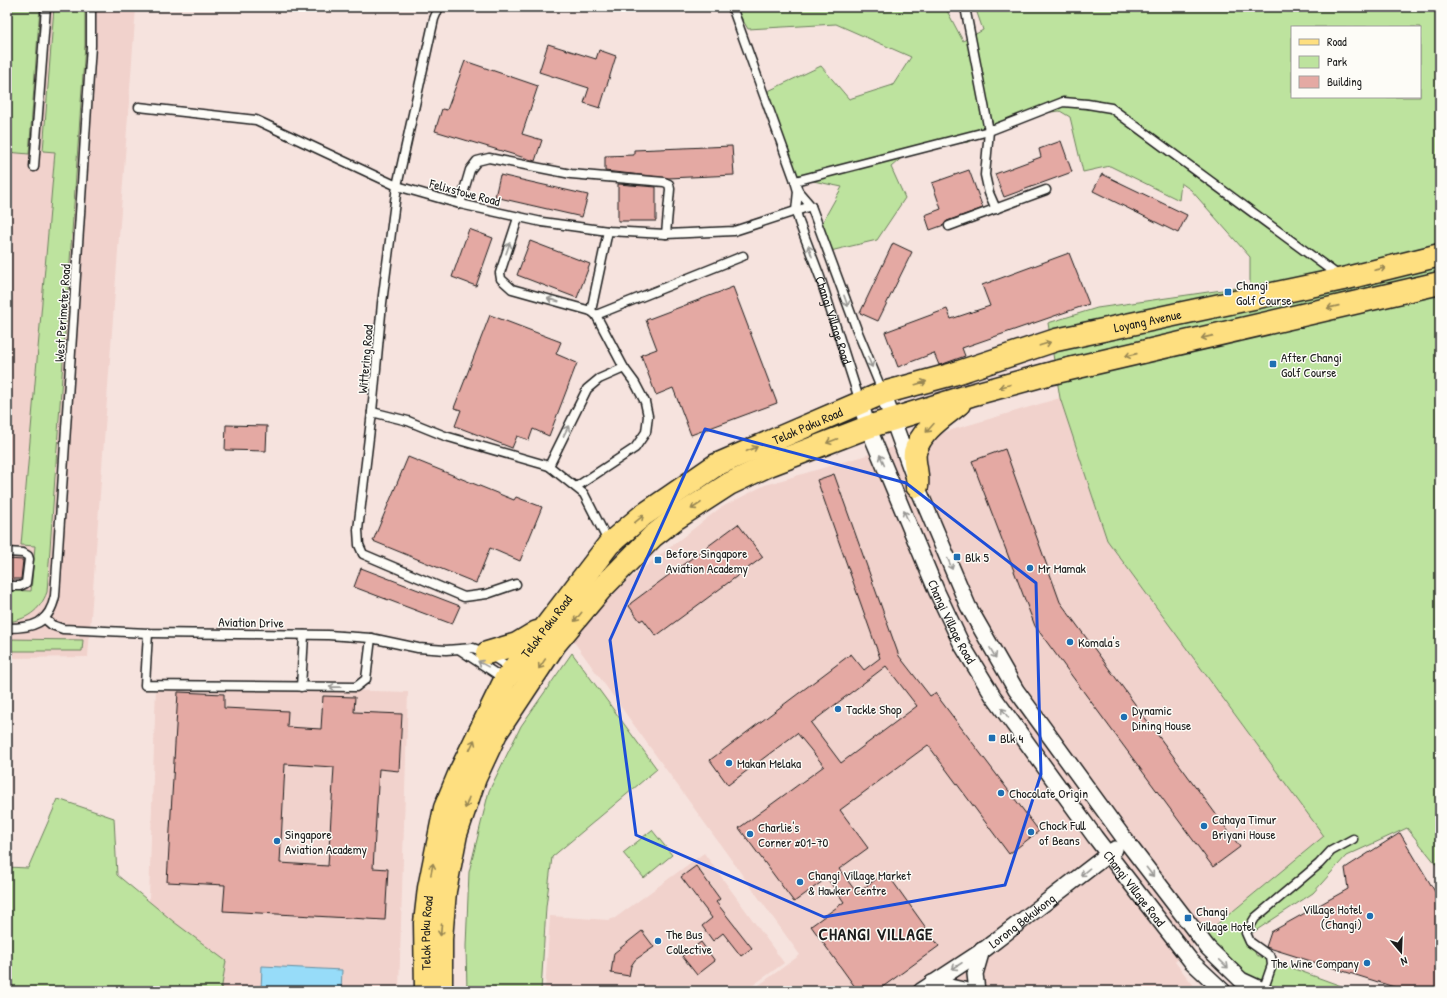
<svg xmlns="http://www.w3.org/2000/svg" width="1447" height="998" viewBox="0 0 1447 998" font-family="'Patrick Hand',sans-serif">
	<rect width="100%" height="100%" fill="#f6e3de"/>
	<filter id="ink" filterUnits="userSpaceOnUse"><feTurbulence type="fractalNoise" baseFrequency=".025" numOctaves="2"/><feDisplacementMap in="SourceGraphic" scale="8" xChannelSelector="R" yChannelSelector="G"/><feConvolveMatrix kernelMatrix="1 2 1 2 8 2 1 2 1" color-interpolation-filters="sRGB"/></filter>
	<g filter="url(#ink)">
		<g fill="#f1d2cc">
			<polygon points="7,7 136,7 88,657 7,658"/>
			<polygon points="1060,398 1107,540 1324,836 1204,935 1175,962 1198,991 751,991 800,955 569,635 600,602 720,508 765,485"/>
			<polygon points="156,685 408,692 399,991 146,991"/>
			<polygon points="704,853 784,963 745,991 545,991 550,916 609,920 615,918"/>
		</g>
		<g fill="#bde39e" stroke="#6c805d" fill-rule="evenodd">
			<polygon points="7,7 40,7 29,154 7,152"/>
			<path d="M54,7H85V45L47,592C40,611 26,620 7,622V590L31,591L35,546L21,545L55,152L43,151Z"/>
			<path d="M735,7H945L963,41L983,30L975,7H1440V869L1407,828L1346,856L1313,893L1249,935L1256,955L1355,991C1318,991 1266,998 1236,973C1224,963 1214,947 1204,935L1324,836L1107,540L1060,398L1048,323L1097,308L1250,286V257L1191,190L1181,183L1179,200L1110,166L1083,172L1070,117L1060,111L1023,115L969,142L912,149L891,167L905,198L877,240L826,252L818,230L842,187L794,177L764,93L821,66L849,99L893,85L911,57L836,24L748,29ZM1292,27H1420V97H1292Z"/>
			<polygon points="7,639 83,640 82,651 7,651"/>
			<polygon points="572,653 657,769 552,857 546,907 541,991 467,991 466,946 469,872 489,791 521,726"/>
			<polygon points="58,799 114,818 117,875 174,922 226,961 221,991 13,991 7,948 7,867 28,868"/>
			<polygon points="652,830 672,855 644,878 623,853"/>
		</g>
		<polygon fill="#97dcf9" stroke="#668fa1" points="262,966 342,970 341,991 261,991"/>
		<g fill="#e4a9a3" stroke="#1c1c1c" fill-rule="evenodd">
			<polygon points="548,44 596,59 599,50 616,56 600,108 584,103 589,88 539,72"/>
			<polygon points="465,61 538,86 522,134 542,140 535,161 435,131 442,109 447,110"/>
			<polygon points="1061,141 1072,172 1004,197 995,174 1041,157 1039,149"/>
			<polygon points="732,146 734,175 668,178 605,171 605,156 634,155 634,150"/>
			<polygon points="969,170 983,208 947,221 944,225 930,230 925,215 941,209 932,183"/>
			<polygon points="1102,174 1187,215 1178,233 1093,191"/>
			<polygon points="500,175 588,195 582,217 495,197"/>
			<polygon points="618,184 656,187 656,221 618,221"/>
			<polygon points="469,229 493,238 476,286 452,277"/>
			<polygon points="530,241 590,264 577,298 517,275"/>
			<polygon points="893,243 912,252 878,321 860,313"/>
			<polygon points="1069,253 1089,304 962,348 965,356 943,364 939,365 934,353 898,367 885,332 947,309 951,319 990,306 982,285"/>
			<polygon points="733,287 777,403 691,435 673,388 656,395 641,355 657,349 646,320"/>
			<polygon points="490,315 561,342 556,354 577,363 549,436 533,429 529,440 517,436 512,448 455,426 461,410 454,408"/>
			<polygon points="226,425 267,426 266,451 225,450"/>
			<polygon points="1005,449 1060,602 1240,847 1213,867 1035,626 972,461"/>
			<polygon points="408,457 514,500 516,497 542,507 520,561 490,548 476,583 373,541"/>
			<path d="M834,474L899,656L930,696L935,693L1039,831L1009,854L928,745L840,810L868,848L839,869L857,893L886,872L939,946L877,991H858L811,926L844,902L827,878L794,902L739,828L824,766L797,733L728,785L710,760L851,654L864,670L880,658L817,480ZM886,666L917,706L841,763L811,723Z"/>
			<polygon points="738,524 763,557 656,636 643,619 640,621 629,606 631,603"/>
			<polygon points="7,559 23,560 21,579 7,579"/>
			<polygon points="361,568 460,606 452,624 354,587"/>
			<path d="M178,692L224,694V708L288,711L287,727L321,729L323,696L355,697L354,712L402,714L399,771L379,769L373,868L388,869L385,920L223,911L225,885L167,882ZM285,764L334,767L328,866L280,863Z"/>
			<polygon points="1400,833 1440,900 1440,991 1407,991 1266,947 1271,932 1348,889 1345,868"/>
			<polygon points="696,866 720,899 716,902 752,948 741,956 723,933 713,941 702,926 712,918 681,877"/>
			<polygon points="642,931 654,947 635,960 631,966 629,976 611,973 614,953"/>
			<polygon points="701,942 715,961 697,975 682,956"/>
		</g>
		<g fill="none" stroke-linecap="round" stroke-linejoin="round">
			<defs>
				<g id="service">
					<polyline points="439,7 434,19 397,186 382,303 372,412 358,530 359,545 363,554 464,597 487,594 516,584"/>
					<path id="s1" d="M732,7L795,181L798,191L796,211L799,222L820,277L860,402"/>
					<polyline points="965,7 989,131 985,175 989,193 996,209"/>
					<polyline points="139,107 256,120 397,186 460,204 542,222 608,231 666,234 734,231 811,206"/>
					<polyline points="34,167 46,7"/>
					<polyline points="795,181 989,131 1063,102 1087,104 1111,108 1339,276"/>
					<polyline points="798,191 811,206 857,330 883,393"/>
					<polyline points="460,204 470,170 477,161 489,158 571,174 664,182 669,184 670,189 666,234"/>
					<polyline points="518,218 500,273 501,279 512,289 591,311 596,315 624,368 635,383 645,402 648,416 646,432 635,448 576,487"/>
					<polyline points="949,226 1046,190"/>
					<polyline points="591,311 608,231"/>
					<polyline points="596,315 743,256"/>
					<polyline points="372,412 408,421 445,436 549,466 584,494 609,543"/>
					<polyline points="549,466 587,389 599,379 624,368"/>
					<polyline points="7,552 23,553 28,556 29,559 26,583 20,586 7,586"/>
					<polyline points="44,618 52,625 63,629 148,633 328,635 371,638 418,648 446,650 473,648 487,653 513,670"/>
					<path d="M7,628C33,628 49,624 55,596L91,46V7"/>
					<polyline points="148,633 145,685 356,687 366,679 371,638"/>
					<polyline points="460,650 504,679"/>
					<polyline points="301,687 304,635"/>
					<polyline points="1263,991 1272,965 1271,957 1250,942 1246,933 1255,918 1319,864 1331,851 1353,839"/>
				</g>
				<g id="minor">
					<polyline points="883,393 917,486 968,606 1016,690 1126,841 1208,948 1241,980 1265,991"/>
					<path id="s2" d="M860,402L868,427L937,592L962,645L993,696L1095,837L1166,929L1191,961L1223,991"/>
					<polyline points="932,983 968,991"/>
					<path id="s3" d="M921,991L985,949L1115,849"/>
					<polyline points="977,991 975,974 982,950"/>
				</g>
				<g id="primary">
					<path d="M917,486C919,475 913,462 915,452C921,430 943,417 959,404"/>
					<polyline points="487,653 517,644 537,632"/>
					<path id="s4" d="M426,991L425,923L429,888L445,808L460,772L505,680L609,544L642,516L716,465L883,393L953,374L1056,340L1343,279L1440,255"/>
					<polyline points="441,991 441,939 445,891 456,834 475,778 496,733 555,644 601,589 653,536 675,519 729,484 769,465 868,427 971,395 1052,373 1440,283"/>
				</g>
			</defs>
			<use href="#service" stroke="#1c1c1c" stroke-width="11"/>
			<use href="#minor" stroke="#1c1c1c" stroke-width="18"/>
			<use href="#primary" stroke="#1c1c1c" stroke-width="25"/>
			<use href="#service" stroke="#fdfcf7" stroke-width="8"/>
			<use href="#minor" stroke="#fdfcf7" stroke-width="15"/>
			<use href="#primary" stroke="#fedf80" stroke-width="22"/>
		</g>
		<defs><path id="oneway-shaft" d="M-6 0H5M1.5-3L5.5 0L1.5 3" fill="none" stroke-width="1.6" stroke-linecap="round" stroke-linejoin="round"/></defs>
		<g stroke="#989794">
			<use href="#oneway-shaft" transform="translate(508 248) rotate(-71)"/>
			<use href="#oneway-shaft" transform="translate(810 251) rotate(-110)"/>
			<use href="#oneway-shaft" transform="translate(553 300) rotate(-164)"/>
			<use href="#oneway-shaft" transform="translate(846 301) rotate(70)"/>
			<use href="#oneway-shaft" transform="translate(870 362) rotate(67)"/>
			<use href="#oneway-shaft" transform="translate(566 431) rotate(-64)"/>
			<use href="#oneway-shaft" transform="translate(882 460) rotate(-113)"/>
			<use href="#oneway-shaft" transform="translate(906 516) rotate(-113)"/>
			<use href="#oneway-shaft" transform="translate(950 564) rotate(67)"/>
			<use href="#oneway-shaft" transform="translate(993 653) rotate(60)"/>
			<use href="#oneway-shaft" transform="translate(483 664) rotate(-151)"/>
			<use href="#oneway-shaft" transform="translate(335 687) rotate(-179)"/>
			<use href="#oneway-shaft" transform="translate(1005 713) rotate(-125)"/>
			<use href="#oneway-shaft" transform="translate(1085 872) rotate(141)"/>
			<use href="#oneway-shaft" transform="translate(1150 872) rotate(52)"/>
			<use href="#oneway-shaft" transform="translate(1224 964) rotate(44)"/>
			<use href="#oneway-shaft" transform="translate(957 966) rotate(147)"/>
		</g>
		<g stroke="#988753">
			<use href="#oneway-shaft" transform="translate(1380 269) rotate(-13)"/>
			<use href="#oneway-shaft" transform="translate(1333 307) rotate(167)"/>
			<use href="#oneway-shaft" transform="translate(1207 337) rotate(167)"/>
			<use href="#oneway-shaft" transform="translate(1045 344) rotate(-18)"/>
			<use href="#oneway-shaft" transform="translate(1131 355) rotate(167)"/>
			<use href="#oneway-shaft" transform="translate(921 383) rotate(-16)"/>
			<use href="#oneway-shaft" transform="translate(1005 386) rotate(165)"/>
			<use href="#oneway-shaft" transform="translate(930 428) rotate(132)"/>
			<use href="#oneway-shaft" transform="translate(832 441) rotate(159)"/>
			<use href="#oneway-shaft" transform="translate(752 449) rotate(-23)"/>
			<use href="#oneway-shaft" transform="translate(696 506) rotate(147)"/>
			<use href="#oneway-shaft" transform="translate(639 519) rotate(-39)"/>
			<use href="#oneway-shaft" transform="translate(578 617) rotate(129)"/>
			<use href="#oneway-shaft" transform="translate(542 664) rotate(124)"/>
			<use href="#oneway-shaft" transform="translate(472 745) rotate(-65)"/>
			<use href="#oneway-shaft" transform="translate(467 803) rotate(109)"/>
			<use href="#oneway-shaft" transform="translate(432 869) rotate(-79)"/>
			<use href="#oneway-shaft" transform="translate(441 930) rotate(95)"/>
		</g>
	</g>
	<path fill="none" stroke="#1d4ed8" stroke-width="3" stroke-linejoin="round" d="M705,429L906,483L1036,583L1041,774L1005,885L824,917L636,835L610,640Z"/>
	<g fill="#1f6fb2" stroke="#fdfcf7" stroke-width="1.5">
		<rect x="1224" y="288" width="8" height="8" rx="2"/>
		<rect x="1269" y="360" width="8" height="8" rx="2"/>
		<rect x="953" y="553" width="8" height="8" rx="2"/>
		<rect x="654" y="556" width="8" height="8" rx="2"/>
		<circle cx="1030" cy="568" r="4"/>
		<circle cx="1070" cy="642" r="4"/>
		<circle cx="838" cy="709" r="4"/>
		<circle cx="1124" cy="717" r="4"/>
		<rect x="988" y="734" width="8" height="8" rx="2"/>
		<circle cx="729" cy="763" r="4"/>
		<circle cx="1001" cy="793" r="4"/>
		<circle cx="1204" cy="826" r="4"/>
		<circle cx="1031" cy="832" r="4"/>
		<circle cx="750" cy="834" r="4"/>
		<circle cx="277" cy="841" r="4"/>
		<circle cx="800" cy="882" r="4"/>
		<circle cx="1370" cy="916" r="4"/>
		<rect x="1184" y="914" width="8" height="8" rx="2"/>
		<circle cx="658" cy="941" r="4"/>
		<circle cx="1367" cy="963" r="4"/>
	</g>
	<g text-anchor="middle" stroke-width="3" stroke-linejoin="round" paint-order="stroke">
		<g font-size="13" fill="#1c1c1c" stroke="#fdfcf7">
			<text transform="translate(465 192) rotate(15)" y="5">Felixstowe Road</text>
			<text transform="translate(62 313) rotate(-86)" y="5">West Perimeter Road</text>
			<text dy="5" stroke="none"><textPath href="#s1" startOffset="331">Changi Village Road</textPath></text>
			<text dy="5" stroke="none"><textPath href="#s4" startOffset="1087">Loyang Avenue</textPath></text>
			<text transform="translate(365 359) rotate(-85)" y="5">Wittering Road</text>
			<text dy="5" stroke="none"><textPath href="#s4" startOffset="730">Telok Paku Road</textPath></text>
			<text dy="5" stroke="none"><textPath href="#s2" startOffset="238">Changi Village Road</textPath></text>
			<text transform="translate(251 622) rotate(1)" y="5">Aviation Drive</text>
			<text dy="5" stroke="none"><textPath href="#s4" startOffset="394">Telok Paku Road</textPath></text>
			<text dy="5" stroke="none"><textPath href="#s2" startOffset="562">Changi Village Road</textPath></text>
			<text dy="5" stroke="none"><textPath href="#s3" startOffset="123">Lorong Bekukong</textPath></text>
			<text dy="5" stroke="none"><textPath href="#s4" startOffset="58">Telok Paku Road</textPath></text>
		</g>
		<g font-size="13" fill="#1c1c1c" stroke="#fdfcf7" text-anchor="start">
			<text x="1236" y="290">Changi<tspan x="1236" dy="15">Golf Course</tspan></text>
			<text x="1281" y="362">After Changi<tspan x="1281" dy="15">Golf Course</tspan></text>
			<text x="666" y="558">Before Singapore<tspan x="666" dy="15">Aviation Academy</tspan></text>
			<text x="965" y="562">Blk 5</text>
			<text x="1038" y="573">Mr Mamak</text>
			<text x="1078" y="647">Komala's</text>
			<text x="846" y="714">Tackle Shop</text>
			<text x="1132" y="715">Dynamic<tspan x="1132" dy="15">Dining House</tspan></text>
			<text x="1000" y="743">Blk 4</text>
			<text x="737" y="768">Makan Melaka</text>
			<text x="1009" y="798">Chocolate Origin</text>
			<text x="1212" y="824">Cahaya Timur<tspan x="1212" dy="15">Briyani House</tspan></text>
			<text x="1039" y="830">Chock Full<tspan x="1039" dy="15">of Beans</tspan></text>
			<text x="758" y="832">Charlie's<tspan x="758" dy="15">Corner #01-70</tspan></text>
			<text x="285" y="839">Singapore<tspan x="285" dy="15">Aviation Academy</tspan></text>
			<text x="808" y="880">Changi Village Market<tspan x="808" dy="15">&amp; Hawker Centre</tspan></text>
			<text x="1362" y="914" text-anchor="end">Village Hotel<tspan x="1362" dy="15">(Changi)</tspan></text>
			<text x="1196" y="916">Changi<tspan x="1196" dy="15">Village Hotel</tspan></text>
			<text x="666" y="939">The Bus<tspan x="666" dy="15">Collective</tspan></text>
			<text x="1359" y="968" text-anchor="end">The Wine Company</text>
		</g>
		<g font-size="17" font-weight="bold" letter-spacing="1" fill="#1c1c1c" stroke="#fdfcf7">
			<text x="876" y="940">CHANGI VILLAGE</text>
		</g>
	</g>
	<rect width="1447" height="998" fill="none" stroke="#fdfcf7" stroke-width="24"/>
	<rect x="12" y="12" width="1423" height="974" fill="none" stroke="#1c1c1c" stroke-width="1.5" filter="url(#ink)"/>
	<rect x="1291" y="26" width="130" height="72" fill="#fdfcf7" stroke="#a3a29f"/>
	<rect x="1299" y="39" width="20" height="6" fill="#fedf80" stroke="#a3a29f"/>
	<text x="1327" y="46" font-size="12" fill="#1c1c1c">Road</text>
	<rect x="1299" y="56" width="20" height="12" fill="#bde39e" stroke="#a3a29f"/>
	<text x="1327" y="66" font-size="12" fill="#1c1c1c">Park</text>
	<rect x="1299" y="76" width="20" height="12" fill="#e4a9a3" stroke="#a3a29f"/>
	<text x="1327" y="86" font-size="12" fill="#1c1c1c">Building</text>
	<g transform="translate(1401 952) rotate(161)" stroke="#fdfcf7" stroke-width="3" paint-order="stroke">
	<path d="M0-3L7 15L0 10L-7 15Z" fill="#1c1c1c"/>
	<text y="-6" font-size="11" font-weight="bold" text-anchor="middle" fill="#1c1c1c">N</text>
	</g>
</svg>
